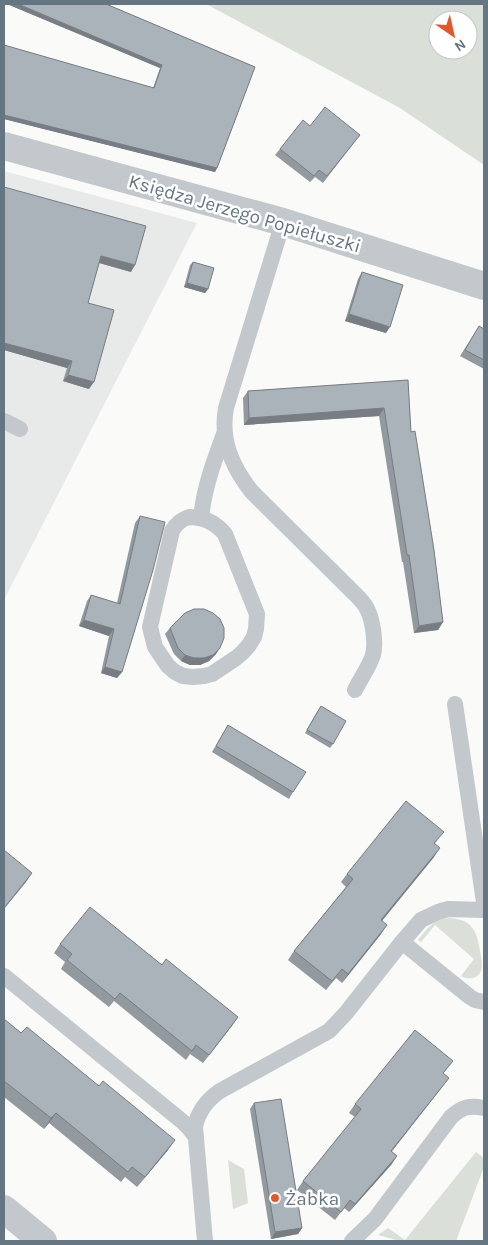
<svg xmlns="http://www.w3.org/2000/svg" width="488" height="1245" viewBox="0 0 488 1245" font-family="Karla,sans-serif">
	<rect width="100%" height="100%" fill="#fafaf8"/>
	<polygon fill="#e8e9e9" points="4,171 197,223 4,600"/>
	<g fill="#dadfd7" fill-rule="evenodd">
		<path d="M206,4H484V165L400,108ZM438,20H468V50H438Z"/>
		<path d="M449,918C472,919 477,931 480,951C481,956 482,962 482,967C481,978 469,981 461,976L474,959L435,925L421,942L418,940C428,928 432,920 449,918Z"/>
		<polygon points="476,1152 484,1158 484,1167 456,1241 400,1241 378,1235 388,1228 405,1240"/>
		<polygon points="228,1160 244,1169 248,1203 233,1209"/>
	</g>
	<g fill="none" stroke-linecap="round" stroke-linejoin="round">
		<g stroke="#c3c8cc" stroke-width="16">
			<path d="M283,222L226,408C220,440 232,467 252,492L352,591C358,597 364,602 367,609C373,620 376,643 373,655C369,667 361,678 355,690"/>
			<polyline points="4,421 20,429"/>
			<path d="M189,517C204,517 215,522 225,534L257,614L256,629L254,637L249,645L243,652L236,658L212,674L204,676L193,677L183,676L175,672L168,666L155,647L150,627L172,531C176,524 180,520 189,517Z"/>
			<path d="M201,518C204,488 214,461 224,434"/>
			<polyline points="455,704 484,902"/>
			<polyline points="402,942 470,997 475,1000 484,1002"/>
			<polyline points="4,976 183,1122 189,1128 196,1137"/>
			<path d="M205,1241L195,1127C198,1111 207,1100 220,1091L329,1031L346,1013L402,942L421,920L438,912L448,909L484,910"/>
			<path d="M352,1241L375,1219L451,1117C462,1107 469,1105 484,1108"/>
		</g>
		<g stroke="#c3c8cc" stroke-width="28">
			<polyline points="4,146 283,222 484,286"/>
			<polyline points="4,1209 43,1241"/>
		</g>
	</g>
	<g fill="#929a9f">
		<polygon points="7,4 106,4 255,67 217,168 215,172 4,119 4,45 153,88 160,68"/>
		<polygon points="310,126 360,135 323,183 315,177 310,182 275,155 280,149"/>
		<polygon points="4,187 131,272 99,263 88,303 89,389 63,381 67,368 4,350"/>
		<polygon points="193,262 208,289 205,293 184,287 190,265"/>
		<polygon points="362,272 386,333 345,321 358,279"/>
		<polygon points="479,326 483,329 484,327 484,369 460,356"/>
		<polygon points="408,380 411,432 443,622 438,630 414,633 403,562 402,562 379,416 244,425 243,398 248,391"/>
		<polygon points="140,516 122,672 117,678 101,673 109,636 79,626 87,601 91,595 117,603 135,523"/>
		<polygon points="170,628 216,654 209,661 200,665 190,665 181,661 174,654 165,634"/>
		<polygon points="318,710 333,744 330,748 305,733"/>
		<polygon points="228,725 293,792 289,799 212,752"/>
		<polygon points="438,840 434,844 434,857 382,921 381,934 342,983 336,978 326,990 288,960 294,951 346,887 341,882 347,874"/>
		<polygon points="60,944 162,965 238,1017 203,1063 190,1054 186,1060 114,1001 109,1007 61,969 65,962 54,953"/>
		<polygon points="4,1019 168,1150 137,1187 125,1177 121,1182 49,1123 44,1129 4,1097"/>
		<polygon points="453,1061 443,1073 449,1078 391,1152 397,1156 391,1165 349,1212 344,1208 335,1220 297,1190 303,1181 355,1117 349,1113 355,1104"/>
		<polygon points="254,1103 302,1228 298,1234 271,1239 250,1109"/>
	</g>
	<g fill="#777d82">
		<polygon points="7,4 18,4 162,65 160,68"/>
		<polygon points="4,115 217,168 215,172 4,119"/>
		<polygon points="101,256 135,265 131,272 96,262"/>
		<polygon points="187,283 208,289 205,293 184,287"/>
		<polygon points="349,314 390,327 386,333 345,321"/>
		<polygon points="4,343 72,361 67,368 4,350"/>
		<polygon points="68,375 94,382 89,389 63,381"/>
		<polygon points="384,408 379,416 244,425 249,418"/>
		<polygon points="84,620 114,629 109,636 79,626"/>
		<polygon points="443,622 438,630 414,633 419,626"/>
		<polygon points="220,648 216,654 209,661 200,665 190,665 181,661 185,655"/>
		<polygon points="105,667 122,672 117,678 101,673"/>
		<polygon points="440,848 434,857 375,929 381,920"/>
		<polygon points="32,873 26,882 4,909 4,908"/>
		<polygon points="387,925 381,934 342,983 348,974"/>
		<polygon points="238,1017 232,1026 203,1063 209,1055"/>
		<polygon points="449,1078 443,1086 385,1160 391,1151"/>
		<polygon points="56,1113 49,1123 44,1129 51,1118"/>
		<polygon points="175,1140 168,1150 137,1187 145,1177"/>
		<polygon points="397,1156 391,1165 349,1212 355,1204"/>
		<polygon points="302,1228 298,1234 271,1239 275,1232"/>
	</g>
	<g fill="#aab3b9" stroke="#777d82">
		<polygon points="18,4 106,4 255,67 217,168 4,115 4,45 154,88 162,65"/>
		<polygon points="325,107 360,135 327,176 319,170 314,176 280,149 303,120 310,126"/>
		<polygon points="4,187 146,226 135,265 101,256 88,303 114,310 94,382 68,375 72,361 4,343"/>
		<polygon points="193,262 214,268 208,289 187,283"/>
		<polygon points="362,272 403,285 390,327 349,314"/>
		<polygon points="479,326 484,329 484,360 465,350"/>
		<polygon points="408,380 411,432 415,431 434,550 443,622 419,626 409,555 407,555 384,408 249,418 248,391"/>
		<polygon points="140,516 165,522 153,570 122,672 105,667 114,629 84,620 91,595 120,604"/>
		<polygon points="194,609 204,609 213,613 220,619 224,628 224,638 220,648 213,655 204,658 194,658 185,655 178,648 170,628 185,613"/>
		<polygon points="321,706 346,721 333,744 307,730"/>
		<polygon points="228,725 306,772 293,792 216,746"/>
		<polygon points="406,801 444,832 434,843 440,848 381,920 387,925 348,974 342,969 332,981 294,951 353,879 347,874"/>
		<polygon points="4,850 32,873 4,908"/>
		<polygon points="90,907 162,965 166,959 238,1017 209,1055 196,1045 192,1051 120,993 115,999 67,960 72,954 60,944"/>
		<polygon points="4,1019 21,1033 27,1027 99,1086 103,1081 175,1140 145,1177 132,1167 128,1172 56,1113 51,1118 4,1081"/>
		<polygon points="415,1030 453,1061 443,1073 449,1078 391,1151 397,1156 355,1204 350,1200 341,1212 303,1181 361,1109 355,1104"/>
		<polygon points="281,1099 302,1228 275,1232 254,1103"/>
	</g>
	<circle fill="#e4572e" stroke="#fff" stroke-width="2" cx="275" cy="1198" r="5"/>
	<g text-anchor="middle" stroke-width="5" stroke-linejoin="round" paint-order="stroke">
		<g font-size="19" fill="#657683" stroke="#fff">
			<text transform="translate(245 213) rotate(16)" y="7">Księdza Jerzego Popiełuszki</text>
		</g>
		<g font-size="19" fill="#657683" stroke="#fff" text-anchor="start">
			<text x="285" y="1205">Żabka</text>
		</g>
	</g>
	<rect width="488" height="1245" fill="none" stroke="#657683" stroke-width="10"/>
	<g transform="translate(453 35) rotate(146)"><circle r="24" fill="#ffffff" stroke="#c1c8cd"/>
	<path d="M0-4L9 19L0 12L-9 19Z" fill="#e4572e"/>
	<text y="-8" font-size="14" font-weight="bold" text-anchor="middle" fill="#657683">N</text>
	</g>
</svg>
